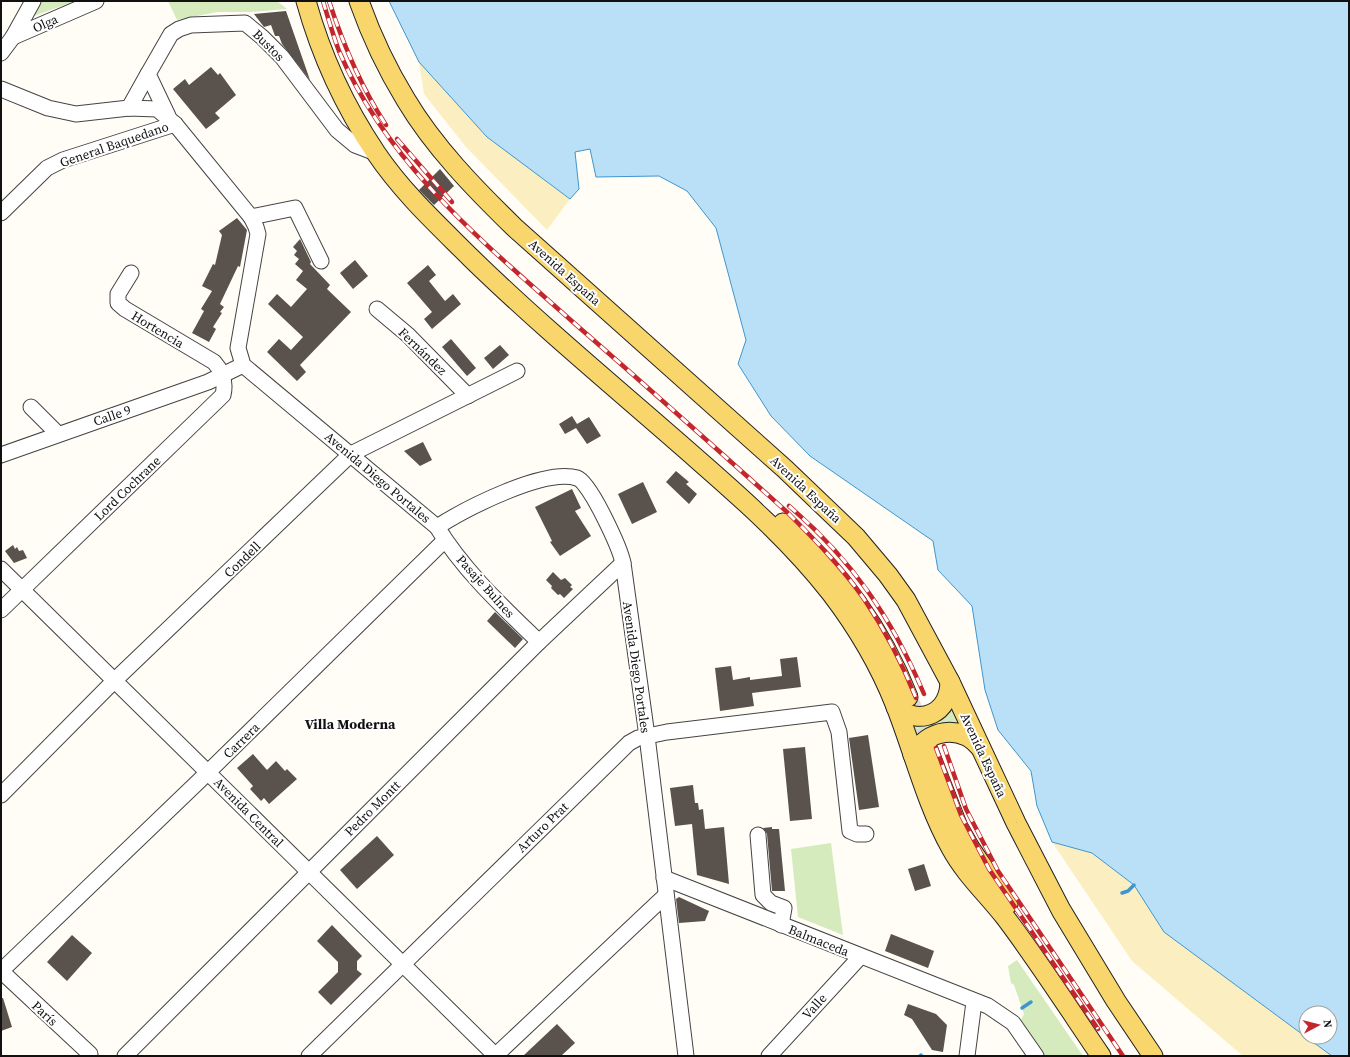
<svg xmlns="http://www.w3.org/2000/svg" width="1350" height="1057" viewBox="0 0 1350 1057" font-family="'Source Serif 4',serif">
	<rect width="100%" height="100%" fill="#fffdf5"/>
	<g fill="#d5ebbd">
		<polygon points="41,1 76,1 31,17"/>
		<polygon points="168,1 277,1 287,9 250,12 217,12 177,20"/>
		<polygon points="951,700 965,729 950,723 938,726 916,739 910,719"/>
		<polygon points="831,843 843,935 798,917 791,849"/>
		<polygon points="1017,960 1083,1056 1043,1056 1019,1024 1024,1014 1014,985 1011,983 1008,966"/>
	</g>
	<g fill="#fbeec1">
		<polygon points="419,62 487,137 570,199 547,230 466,147 424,94"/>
		<polygon points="1052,842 1092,853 1134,885 1164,932 1332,1056 1243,1056 1132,961"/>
	</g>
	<polygon fill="#b9e0f7" stroke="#3f96cf" points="389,1 1349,1 1349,1056 1332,1056 1306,1037 1330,1037 1330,1013 1306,1013 1306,1037 1164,932 1134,885 1092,853 1052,842 1037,806 1031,771 998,730 985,690 972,606 938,570 933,541 810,456 771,416 738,364 746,340 716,228 687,191 659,176 596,177 590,149 575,152 579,189 570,199 487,137 419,62"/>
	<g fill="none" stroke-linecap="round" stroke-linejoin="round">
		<g stroke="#3f96cf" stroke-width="3.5">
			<polyline points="1122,893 1128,891 1134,885"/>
			<polyline points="1022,1008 1031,1002"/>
			<polyline points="920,1056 921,1055"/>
		</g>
	</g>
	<g fill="#5a524d">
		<polygon points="286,11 310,80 282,44 279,36 275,36 271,25 264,27 254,14"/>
		<polygon points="211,67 218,75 220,73 236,95 215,113 220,118 206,129 173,89 185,79 189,85"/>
		<polygon points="440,169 454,186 434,205 419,190"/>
		<polygon points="237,218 247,230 240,267 238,266 220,304 224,307 220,312 222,313 213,327 216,329 209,342 192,333 204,311 201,309 212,291 202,286 213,264 215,265 222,235 219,231"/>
		<polygon points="300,239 311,262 310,264 330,285 327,289 351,312 300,365 306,372 297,381 267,352 279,339 291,350 303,337 268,304 277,294 291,307 307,289 296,280 303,271 295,264 299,259 294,255 297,251 293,247"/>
		<polygon points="355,260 368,276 353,289 340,273"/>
		<polygon points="428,265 436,275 429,281 445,301 453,294 461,304 432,329 424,319 432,312 407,283"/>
		<polygon points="451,339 476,368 467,376 442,347"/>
		<polygon points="500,345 509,355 493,369 484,358"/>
		<polygon points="572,416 577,424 589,417 601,436 587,444 576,428 565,434 559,424"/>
		<polygon points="423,442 432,460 420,466 404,451"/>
		<polygon points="676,471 689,482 686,484 697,494 689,504 666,482"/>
		<polygon points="643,482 657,512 632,524 618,494"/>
		<polygon points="572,489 581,508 575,511 591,536 560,556 550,542 552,541 535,507"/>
		<polygon points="13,545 15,549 17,547 19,551 23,550 27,558 14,563 5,551"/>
		<polygon points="553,572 561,580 565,578 572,585 570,587 573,589 564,598 560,594 558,595 551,588 552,586 546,580"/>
		<polygon points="495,612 523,639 515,648 487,621"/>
		<polygon points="797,657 801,687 752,693 754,706 720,711 715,668 731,666 733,680 750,677 750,680 782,676 780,659"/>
		<polygon points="868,735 879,807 859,810 849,738"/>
		<polygon points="805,747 812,819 790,821 783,749"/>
		<polygon points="253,754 267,770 276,761 285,771 287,769 297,779 269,804 264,798 261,801 250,789 253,786 237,768"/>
		<polygon points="693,785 695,803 698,803 699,810 703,809 705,829 724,827 729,884 697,875 692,824 675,826 670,788"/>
		<polygon points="772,827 772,829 779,829 785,891 772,891 767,834 763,828"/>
		<polygon points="377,836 394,855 357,889 340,870"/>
		<polygon points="924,864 931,886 915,891 908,869"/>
		<polygon points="679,897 709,911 705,921 679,923 676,899"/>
		<polygon points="332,925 362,956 357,961 357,970 362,974 331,1005 318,992 338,972 338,962 317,941"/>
		<polygon points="891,934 934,951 928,968 885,951"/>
		<polygon points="72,935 92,953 67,981 47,962"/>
		<polygon points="1,998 3,998 12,1027 1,1031"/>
		<polygon points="908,1004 936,1014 947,1025 943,1052 932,1050 912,1019 904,1015"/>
		<polygon points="557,1024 575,1043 561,1056 523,1056"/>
	</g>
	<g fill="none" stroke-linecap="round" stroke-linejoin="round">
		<polyline stroke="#dbdad3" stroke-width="19" stroke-dasharray="19 10" stroke-linecap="butt" points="910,702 928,750"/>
		<defs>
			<g id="minor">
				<polyline points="13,37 33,1"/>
				<polyline points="1,53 13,37 96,1"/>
				<path d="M1,89L48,108L76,114L129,108L157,109L175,124L251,217L256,227L258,234L238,348L243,365L437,527C464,571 502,606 539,642"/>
				<polyline points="129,108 148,74"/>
				<polyline points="168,116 148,74 171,34 179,29 191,25 245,23 262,37 282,57 337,130 355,145 376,153"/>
				<polyline points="1,213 47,168 63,160 175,124"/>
				<polyline points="251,217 295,208 321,261"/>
				<polyline points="377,309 408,335 468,396"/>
				<polyline points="31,407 58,434"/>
				<polyline points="1,455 208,382 243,365"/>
				<path d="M437,527C465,509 544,468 577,478C590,482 620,548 623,563L647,736L686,1056"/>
				<polyline points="1,569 496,1056"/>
				<path d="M1,610L223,395C226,382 223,372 214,362L125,309L118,303V294L131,273"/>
				<polyline points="1,795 115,680 351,454 517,371"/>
				<polyline points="758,835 763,895 771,903 784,908 781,925"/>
				<polyline points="664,878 988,1006 1013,1023 1036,1056"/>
				<polyline points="1,971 199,781 445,540"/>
				<polyline points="1,971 90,1054"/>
				<polyline points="125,1056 539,642 623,563"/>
				<polyline points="309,1056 629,743 638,738 667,732 832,712 839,732 850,831 857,834 866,834"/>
				<polyline points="495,1056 666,895"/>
				<polyline points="769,1056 860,957"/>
				<polyline points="967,1056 974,1002"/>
			</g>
			<g id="major">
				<path d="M306,1C321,55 345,107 376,153C403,193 438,225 471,258C544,329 622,393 698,460C745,501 792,543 831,593C857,627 879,664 895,704C914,752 926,803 951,848C965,874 987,894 1005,917C1039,962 1069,1009 1101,1056"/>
				<path d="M359,1C371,35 387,69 406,100C434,147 475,189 514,227L785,469L856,537L888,575L906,600L950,682L1016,823L1061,910L1116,1001L1153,1056"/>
				<path d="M783,523C839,571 881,628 908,697"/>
				<path d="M896,707C921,727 949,713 950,682"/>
				<polyline points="928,750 958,827 970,848 1008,904"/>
				<path d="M913,755C928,729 960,724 980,747"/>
			</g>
		</defs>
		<use href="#minor" stroke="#444" stroke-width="17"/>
		<use href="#major" stroke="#222" stroke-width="21"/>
		<use href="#minor" stroke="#fff" stroke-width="15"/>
		<use href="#major" stroke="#f9d66b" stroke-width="19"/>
		<defs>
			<g id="rail">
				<path d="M323,1C328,18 333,35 339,51C389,168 490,248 582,330C651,390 719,451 787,512C814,539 842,567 864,599C885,630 902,663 916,698"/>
				<path d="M329,1C343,44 361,87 386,125"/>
				<polyline points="397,139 452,202"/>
				<path d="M789,506C852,560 892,618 924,694"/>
				<polyline points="944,746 966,809 998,871 1123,1056"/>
				<polyline points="936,748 961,815 989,869 1098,1029"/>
			</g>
		</defs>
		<use href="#rail" stroke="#c4262e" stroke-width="4.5"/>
		<use href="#rail" stroke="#fff" stroke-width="3" stroke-dasharray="9" stroke-linecap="butt"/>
	</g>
	<g text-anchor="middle" stroke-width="4" stroke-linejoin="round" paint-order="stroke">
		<g font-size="13" fill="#111" stroke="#fff">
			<text transform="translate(45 23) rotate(-24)" y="5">Olga</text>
			<text transform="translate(269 45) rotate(45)" y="5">Bustos</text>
			<text transform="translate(114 144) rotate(-19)" y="5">General Baquedano</text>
			<text transform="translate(565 272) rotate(42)" y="5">Avenida España</text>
			<text transform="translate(158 329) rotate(31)" y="5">Hortencia</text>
			<text transform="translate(423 351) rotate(44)" y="5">Fernández</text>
			<text transform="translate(112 415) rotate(-19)" y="5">Calle 9</text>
			<text transform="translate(378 477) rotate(40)" y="5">Avenida Diego Portales</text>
			<text transform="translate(127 488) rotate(-44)" y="5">Lord Cochrane</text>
			<text transform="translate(806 489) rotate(43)" y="5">Avenida España</text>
			<text transform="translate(242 559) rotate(-44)" y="5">Condell</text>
			<text transform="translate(486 586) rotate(48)" y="5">Pasaje Bulnes</text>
			<text transform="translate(637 667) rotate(82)" y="5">Avenida Diego Portales</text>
			<text transform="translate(241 740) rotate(-44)" y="5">Carrera</text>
			<text transform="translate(984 755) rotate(65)" y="5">Avenida España</text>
			<text transform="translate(372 808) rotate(-45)" y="5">Pedro Montt</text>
			<text transform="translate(249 812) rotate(45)" y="5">Avenida Central</text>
			<text transform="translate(542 827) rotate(-44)" y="5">Arturo Prat</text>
			<text transform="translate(819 940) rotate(22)" y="5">Balmaceda</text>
			<text transform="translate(814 1006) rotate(-48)" y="5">Valle</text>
			<text transform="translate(45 1013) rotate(43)" y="5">París</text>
		</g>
		<g font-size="14" font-weight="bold" fill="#111" stroke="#fff">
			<text x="350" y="729">Villa Moderna</text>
		</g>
	</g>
	<rect width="1350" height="1057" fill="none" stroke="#111111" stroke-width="4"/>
	<g transform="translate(1318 1025) rotate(83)"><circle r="19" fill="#ffffff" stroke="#a0a0a0"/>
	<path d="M0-3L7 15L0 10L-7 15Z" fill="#c4262e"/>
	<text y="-6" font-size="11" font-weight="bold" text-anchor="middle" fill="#111111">N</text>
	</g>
</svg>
